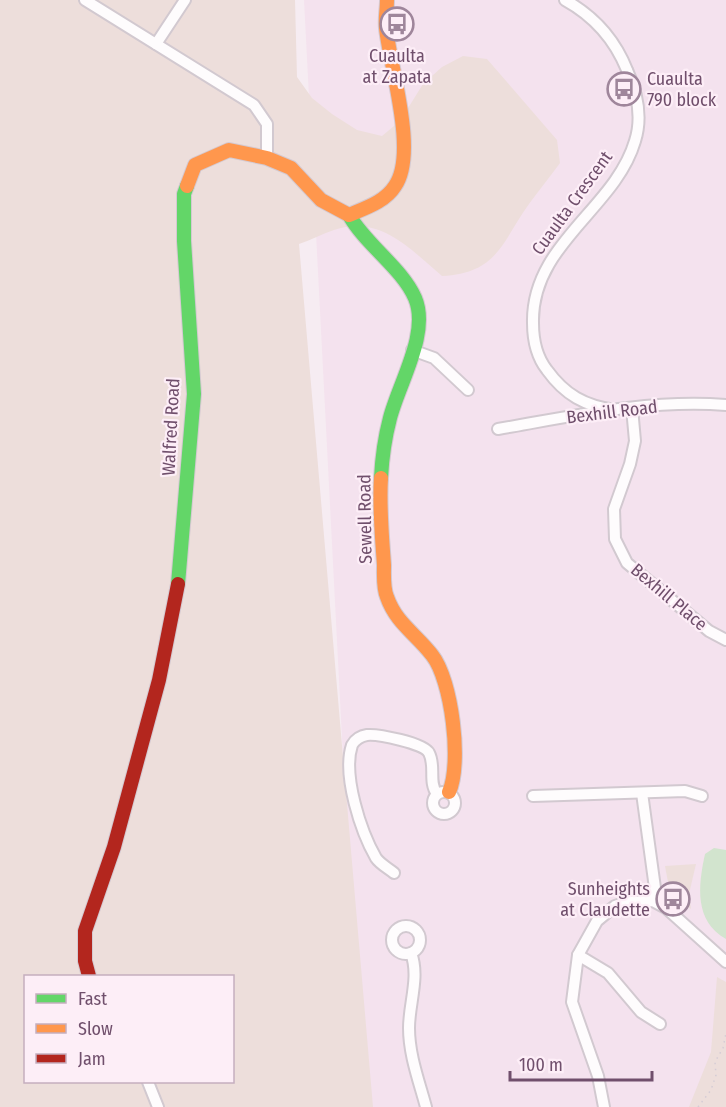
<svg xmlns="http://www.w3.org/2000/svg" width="726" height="1107" viewBox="0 0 726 1107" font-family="'Fira Sans Condensed',sans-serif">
	<rect width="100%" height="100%" fill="#f6ecf2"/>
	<polygon fill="#f4e2ee" points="304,0 726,0 726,1107 361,1107"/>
	<g fill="#eddedb" fill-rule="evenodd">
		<path d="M0,0H295L297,77L312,98L332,114L357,130L382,136L400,121L423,84L442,67L463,56L487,59L557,140L560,163C550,177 539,190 529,204C501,243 498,273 442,276C411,250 380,214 334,230C322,234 311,240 299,244L373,1107H0ZM26,976H232V1082H26Z"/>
		<polygon points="696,864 689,894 691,909 670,893 665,866"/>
		<polygon points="717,977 726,982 726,1107 689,1107 711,1052"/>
	</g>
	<path fill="#d2e4ce" d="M714,848L726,850V939C694,921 698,886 705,854Z"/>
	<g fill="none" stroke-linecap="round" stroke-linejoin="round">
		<defs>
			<g id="street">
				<polyline points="85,0 254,105 267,124 267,158"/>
				<path d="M565,0C594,16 615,40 627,70C637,92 643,116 635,141C615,209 531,244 533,323C533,340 536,356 547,370C565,395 585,406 615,410"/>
				<polyline points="156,44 185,0"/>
				<polyline points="412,350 434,358 468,390"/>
				<polyline points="632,408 635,441 630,464 614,509 615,539 627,563 709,631 726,640"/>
				<path d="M498,429C573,416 650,399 726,405"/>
				<circle cx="444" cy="803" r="11"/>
				<polyline points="642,793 655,888 653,901"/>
				<polyline points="533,796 685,791 702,796"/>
				<path d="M394,873C388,868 380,864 376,858C361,832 342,775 352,745C355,740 360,736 367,735C378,734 424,743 429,753C436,766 428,782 437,794"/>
				<circle cx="406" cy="940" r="14"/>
				<path d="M411,953C420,977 409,1003 409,1028C409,1055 419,1081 426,1107"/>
				<polyline points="578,955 608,973 641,1012 660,1024"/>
				<polyline points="148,1082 158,1107"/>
				<polyline points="604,1107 598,1076 572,1002 578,955 597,921 615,906 626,902 653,901 666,908 726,962"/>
			</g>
			<g id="fast">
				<path d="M349,215C366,245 402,268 415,298C430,333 399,383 390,418C385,437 382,458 381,478"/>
				<polyline points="178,584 194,394 184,241 184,194 187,186"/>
			</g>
			<g id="slow">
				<path d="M187,186L195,165L229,150L267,158L291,168L321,200L349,215C365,208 385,202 395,186C418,153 390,67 386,28C385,18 387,9 387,0"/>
				<path d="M381,478C379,507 382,536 384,565C384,575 383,588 387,597C396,623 416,634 432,655C452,680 462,764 449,792"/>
			</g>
			<polyline id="jam" points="89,976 85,961 85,931 114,847 159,680 178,584"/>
		</defs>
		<use href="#street" stroke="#d2c9d0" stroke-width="14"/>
		<use href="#fast" stroke="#d4c9d1" stroke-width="16"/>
		<use href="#slow" stroke="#d4c9d1" stroke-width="16"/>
		<use href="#jam" stroke="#d4c9d1" stroke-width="16"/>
		<polyline stroke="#d5ccd5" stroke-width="1.5" stroke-dasharray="1.5 4.5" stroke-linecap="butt" points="698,1107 711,1090 716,1075 715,1062 723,1048 726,1033"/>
		<use href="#street" stroke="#fefcfd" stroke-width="10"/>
		<use href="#fast" stroke="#63d668" stroke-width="14"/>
		<use href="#slow" stroke="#ff974d" stroke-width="14"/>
		<use href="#jam" stroke="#b3261e" stroke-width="14"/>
	</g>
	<defs>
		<symbol id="bus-ring" viewBox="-11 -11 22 22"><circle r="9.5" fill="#fdeef7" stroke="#9f869b" stroke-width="1.5"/><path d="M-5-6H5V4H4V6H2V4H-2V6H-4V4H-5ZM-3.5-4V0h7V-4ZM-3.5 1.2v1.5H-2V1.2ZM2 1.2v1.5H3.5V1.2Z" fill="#9f869b"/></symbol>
	</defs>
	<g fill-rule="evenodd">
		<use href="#bus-ring" x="378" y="5" width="38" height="38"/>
		<use href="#bus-ring" x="605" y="70" width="38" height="38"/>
		<use href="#bus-ring" x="654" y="880" width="38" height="38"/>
	</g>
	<g text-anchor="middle" stroke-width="4.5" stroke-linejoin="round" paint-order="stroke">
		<g font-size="18" fill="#704f6c" stroke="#fdeef7">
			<text x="397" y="62">Cuaulta<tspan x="397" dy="21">at Zapata</tspan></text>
			<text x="647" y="85" text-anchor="start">Cuaulta<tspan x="647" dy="21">790 block</tspan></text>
			<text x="650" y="895" text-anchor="end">Sunheights<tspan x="650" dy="21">at Claudette</tspan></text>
		</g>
		<g font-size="18" fill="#704f6c" stroke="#fdeef7">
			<text transform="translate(572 203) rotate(-54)" y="6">Cuaulta Crescent</text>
			<text transform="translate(612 412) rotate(-7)" y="6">Bexhill Road</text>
			<text transform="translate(171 427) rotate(-87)" y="6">Walfred Road</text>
			<text transform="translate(365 519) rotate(-91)" y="6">Sewell Road</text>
			<text transform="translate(669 597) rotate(40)" y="6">Bexhill Place</text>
		</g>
	</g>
	<rect x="24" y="975" width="210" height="108" fill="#fdeef7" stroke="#c5aebf" stroke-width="1.5"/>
	<rect x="36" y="994" width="30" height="9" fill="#63d668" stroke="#c5aebf" stroke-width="1.5"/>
	<text x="78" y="1005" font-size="18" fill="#704f6c">Fast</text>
	<rect x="36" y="1024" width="30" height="9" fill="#ff974d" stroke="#c5aebf" stroke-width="1.5"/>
	<text x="78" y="1035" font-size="18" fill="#704f6c">Slow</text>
	<rect x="36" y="1054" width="30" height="9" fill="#b3261e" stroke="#c5aebf" stroke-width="1.5"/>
	<text x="78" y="1065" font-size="18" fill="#704f6c">Jam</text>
	<path d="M510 1071v9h142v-9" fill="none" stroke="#704f6c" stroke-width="3"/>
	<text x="519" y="1071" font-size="18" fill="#704f6c" stroke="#fdeef7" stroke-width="4.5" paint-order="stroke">100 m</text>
</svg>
